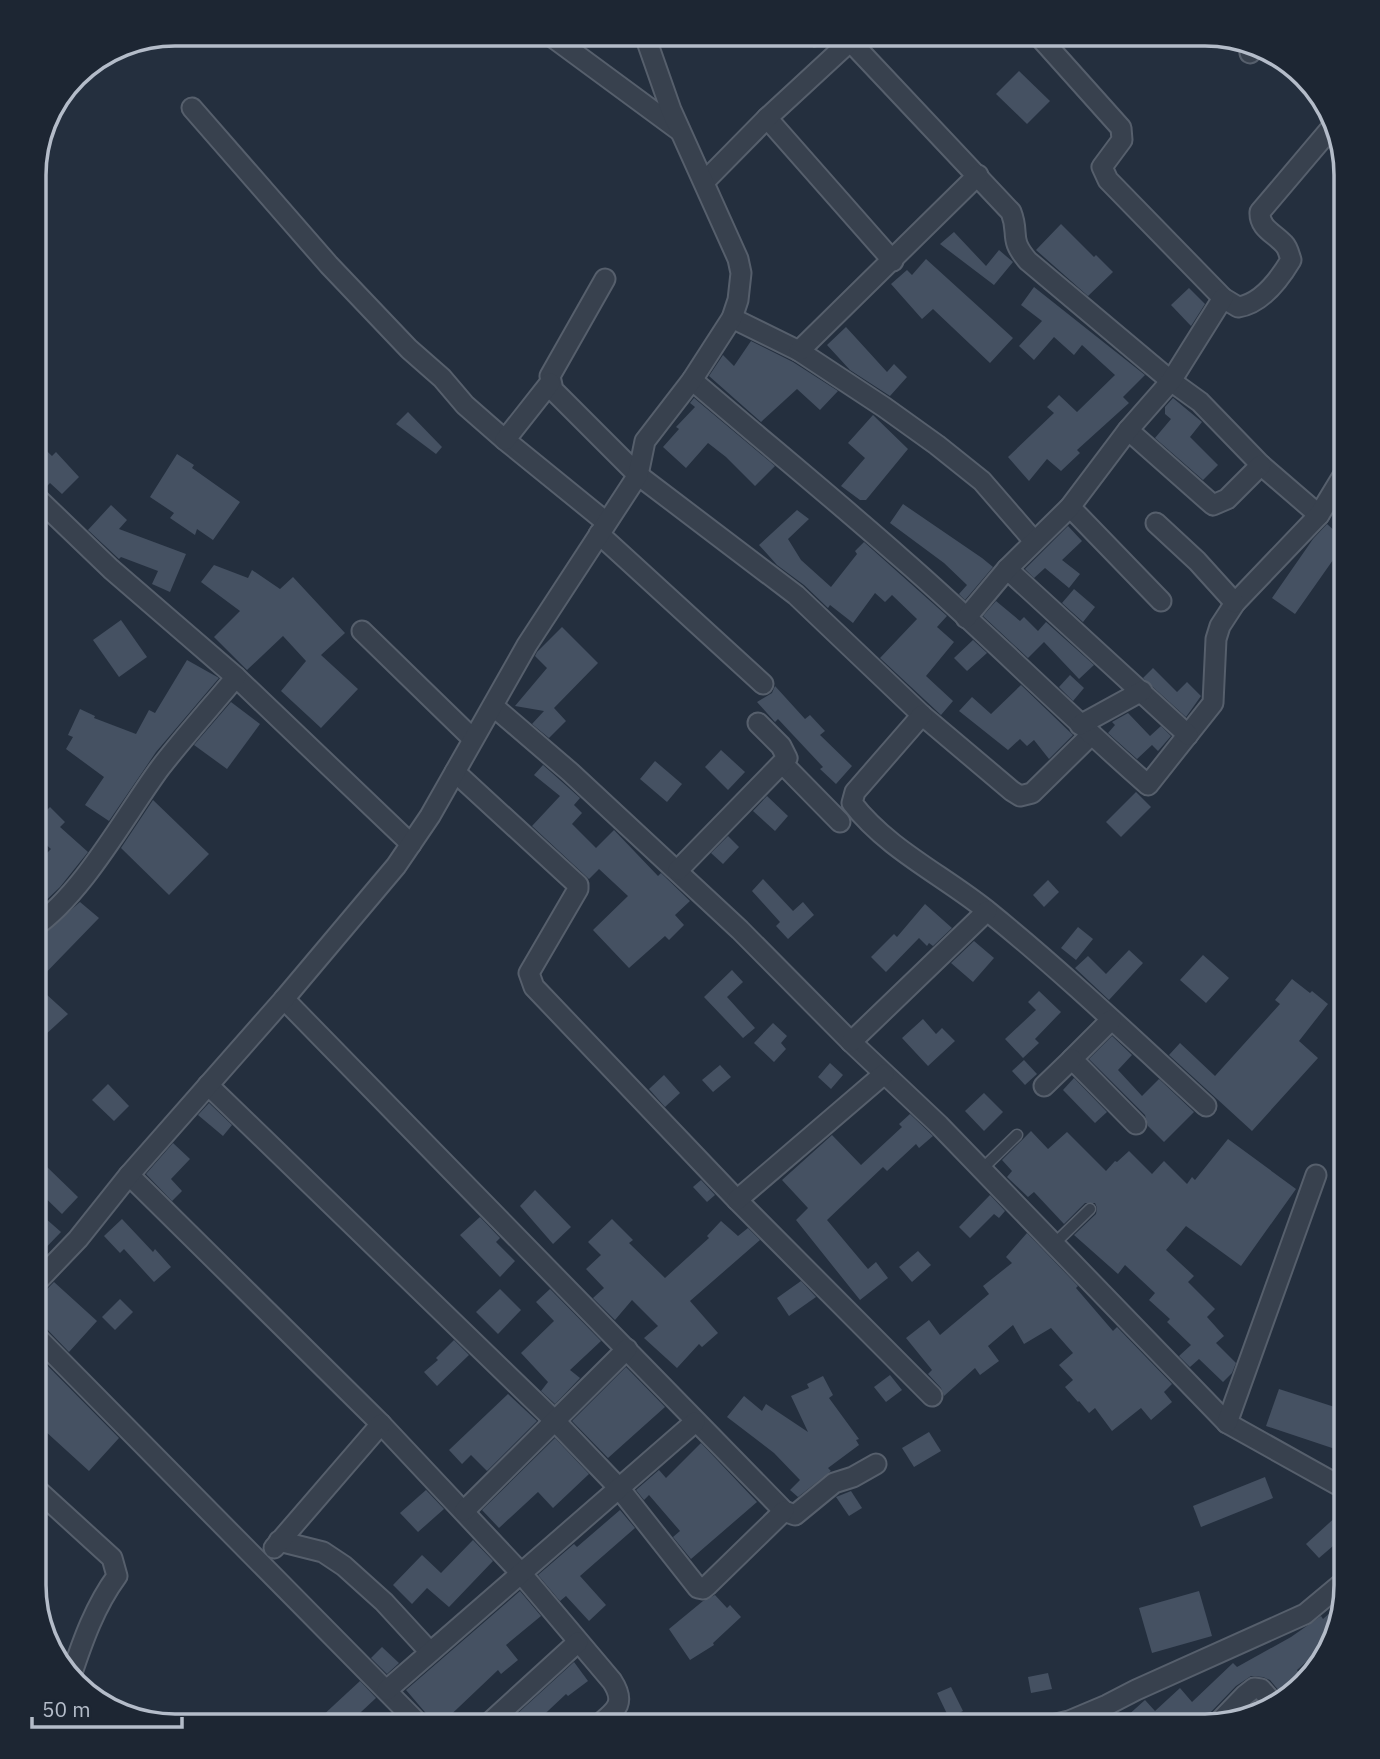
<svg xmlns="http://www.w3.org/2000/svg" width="1380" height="1759" viewBox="0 0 1380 1759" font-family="'IBM Plex Sans',sans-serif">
	<rect width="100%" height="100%" fill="#242f3e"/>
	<g fill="#455162">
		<polygon points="1019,71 1050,101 1027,124 996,94"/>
		<polygon points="1061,224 1094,257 1096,255 1113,272 1088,296 1036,250"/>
		<polygon points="954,232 986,266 999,250 1013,262 994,285 940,244"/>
		<polygon points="926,259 1013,338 990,363 933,309 922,319 891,284 907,270 912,275"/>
		<polygon points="1034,287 1145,375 1123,397 1129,403 1077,450 1080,453 1061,471 1047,459 1029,481 1008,457 1054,413 1047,407 1059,395 1077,412 1115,375 1082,345 1074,355 1054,337 1034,360 1019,346 1042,321 1021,305"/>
		<polygon points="1189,288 1205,304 1191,326 1171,305"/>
		<polygon points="846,327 887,372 894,364 907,377 890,396 850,370 827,345"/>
		<polygon points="751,341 793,362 838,391 820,410 797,389 761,422 709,376 723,355 734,366"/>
		<polygon points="694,398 775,466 755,486 726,457 708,443 686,468 663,447 679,429 676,427 695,407 690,403"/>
		<polygon points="1173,398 1202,422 1190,437 1218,465 1203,480 1155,438 1171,419 1165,414 1165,407"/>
		<polygon points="408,412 442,447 436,454 396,424"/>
		<polygon points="873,415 908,449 866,500 860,500 841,486 865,458 848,443"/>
		<polygon points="34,439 52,456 56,452 79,477 62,494 50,483 47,486 34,474"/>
		<polygon points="177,454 194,465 192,468 240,502 213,540 197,529 195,535 170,518 174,513 150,497"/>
		<polygon points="903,504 982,558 993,567 965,600 959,594 967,585 944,563 890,523"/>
		<polygon points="111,505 127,520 119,529 186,554 170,592 152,584 158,571 121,557 119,559 88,530"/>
		<polygon points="797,510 809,519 788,539 801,560 831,587 857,554 855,551 864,542 947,616 937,627 954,642 926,676 953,701 941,715 880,658 917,619 892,595 885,602 875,593 853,623 830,605 828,608 804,585 777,565 759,545"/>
		<polygon points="1327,524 1347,542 1347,569 1333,560 1295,614 1272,598 1313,539"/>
		<polygon points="1068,526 1082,541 1062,560 1080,574 1069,588 1045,568 1034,578 1025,569"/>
		<polygon points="214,565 248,578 252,570 280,589 293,577 345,633 321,655 358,689 321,728 281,691 306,661 283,636 247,670 214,637 240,611 201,582"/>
		<polygon points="1074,589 1095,607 1083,622 1062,603"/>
		<polygon points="996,601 1020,621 1024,617 1038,631 1046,622 1094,665 1079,679 1044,642 1028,658 983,616"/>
		<polygon points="121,620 147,657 119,677 93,640"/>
		<polygon points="562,627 598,663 554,708 566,721 549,738 532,724 544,711 515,706 547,668 535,656 537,652"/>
		<polygon points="973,640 987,653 967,671 954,658"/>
		<polygon points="187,660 219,678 156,752 109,821 85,805 104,777 66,749 73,737 68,735 80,709 95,716 94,718 136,734 149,710 155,713"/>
		<polygon points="1153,668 1177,692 1187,682 1201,696 1186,717 1143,678"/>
		<polygon points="1070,675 1084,688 1073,701 1059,687"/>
		<polygon points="1021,685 1073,735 1049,759 1034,740 1027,746 1020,739 1008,750 959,711 972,697 991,714"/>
		<polygon points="775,686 805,719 810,715 825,731 820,735 852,766 836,784 820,769 823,767 778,719 775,722 757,702 772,693"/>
		<polygon points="231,702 260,724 227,769 194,745"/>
		<polygon points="1128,713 1150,736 1161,726 1171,736 1158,751 1152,745 1137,759 1108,733 1115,725 1112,722"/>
		<polygon points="721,750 745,772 728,790 705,767"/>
		<polygon points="655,761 682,784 667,802 640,779"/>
		<polygon points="543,765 580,798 574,805 582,813 572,824 596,848 614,830 658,876 661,873 690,901 675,915 684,925 669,940 665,936 629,968 593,930 628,896 599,869 589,879 532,826 560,796 534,775"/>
		<polygon points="1136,792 1151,807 1121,837 1106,822"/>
		<polygon points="767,796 788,816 775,831 753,811"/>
		<polygon points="153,800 209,854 169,895 121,848"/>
		<polygon points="50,807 65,822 60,827 88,852 60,887 37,909 33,906 33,887 40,879 33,873 33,867 51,849 33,833 33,824"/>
		<polygon points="728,836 739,847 723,864 711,853"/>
		<polygon points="763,879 793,911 803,902 814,915 788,939 776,926 780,922 752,891"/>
		<polygon points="1048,880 1059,892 1044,907 1033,895"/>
		<polygon points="80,902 99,918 35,984 68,1014 33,1046 33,963 46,950 36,941"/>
		<polygon points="925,904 952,928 933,946 929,943 927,946 919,938 886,972 871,957 894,934 897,937"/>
		<polygon points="1078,927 1093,939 1076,960 1061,948"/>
		<polygon points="974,941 994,958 973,982 951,963"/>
		<polygon points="1129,950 1143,963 1109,1000 1075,968 1088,956 1106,974"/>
		<polygon points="1203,955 1229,978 1206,1003 1180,980"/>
		<polygon points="732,970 743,982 727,997 755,1028 743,1038 704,997"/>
		<polygon points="1292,979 1310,993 1312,991 1328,1004 1299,1041 1318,1058 1252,1131 1169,1055 1180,1043 1215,1076 1280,1004 1275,1000"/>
		<polygon points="1039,991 1061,1012 1035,1039 1039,1043 1023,1058 1005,1039 1036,1010 1028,1002"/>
		<polygon points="923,1019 936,1034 942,1028 955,1041 928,1066 902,1038"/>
		<polygon points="773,1023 787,1036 781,1043 786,1049 774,1062 754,1043"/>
		<polygon points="1112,1036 1132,1055 1118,1070 1142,1096 1159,1079 1194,1112 1164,1142 1148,1126 1145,1115 1089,1059"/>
		<polygon points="1024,1060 1037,1074 1025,1085 1012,1071"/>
		<polygon points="830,1063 843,1075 831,1089 818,1077"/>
		<polygon points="720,1065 731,1077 713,1092 702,1080"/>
		<polygon points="664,1075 680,1093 665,1107 649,1089"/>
		<polygon points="1074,1078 1107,1112 1095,1123 1063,1090"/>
		<polygon points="108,1084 129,1106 114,1121 92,1100"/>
		<polygon points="984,1093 1003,1112 984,1131 965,1111"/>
		<polygon points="209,1103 232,1125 223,1136 198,1115"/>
		<polygon points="910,1114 933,1136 919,1148 916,1144 887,1171 883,1167 827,1220 868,1269 876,1262 888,1278 860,1300 796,1220 808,1208 782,1180 832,1135 861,1165 902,1127 899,1124"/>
		<polygon points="1031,1131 1048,1149 1067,1132 1106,1171 1115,1161 1117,1162 1129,1151 1152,1174 1164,1161 1187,1184 1192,1177 1195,1180 1228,1139 1296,1189 1241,1266 1186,1226 1166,1250 1194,1276 1188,1282 1215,1309 1207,1317 1224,1336 1216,1343 1236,1363 1232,1373 1223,1382 1199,1359 1190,1367 1179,1356 1191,1345 1167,1322 1170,1319 1149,1300 1155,1293 1125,1265 1118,1274 1074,1235 1096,1214 1097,1208 1095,1203 1085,1203 1064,1224 1034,1192 1028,1197 1007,1177 1012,1171 1002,1160"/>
		<polygon points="173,1143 190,1159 171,1179 182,1191 172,1201 146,1174"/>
		<polygon points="47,1167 78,1197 62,1214 33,1186 33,1182"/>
		<polygon points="701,1180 715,1195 707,1202 693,1187"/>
		<polygon points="535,1190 571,1227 553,1244 520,1206"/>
		<polygon points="990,1195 1005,1211 999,1218 994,1214 970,1238 959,1227"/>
		<polygon points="480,1217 500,1238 496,1242 515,1261 500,1277 460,1235"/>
		<polygon points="45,1218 61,1232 33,1261 33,1231"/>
		<polygon points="122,1219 153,1252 155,1249 171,1267 154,1282 124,1249 120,1253 104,1236"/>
		<polygon points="612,1219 633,1240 629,1243 665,1278 709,1238 707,1236 721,1221 738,1236 748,1228 760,1240 690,1301 718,1333 702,1347 699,1344 677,1368 644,1338 658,1326 632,1300 615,1320 593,1298 604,1288 586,1269 601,1255 588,1242"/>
		<polygon points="1027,1233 1078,1286 1076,1288 1113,1331 1117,1327 1172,1384 1164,1392 1172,1402 1151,1420 1141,1408 1112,1431 1095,1408 1089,1413 1079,1401 1078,1402 1065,1387 1073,1380 1059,1365 1073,1353 1051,1328 1024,1344 1013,1325 988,1346 999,1361 980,1375 975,1368 944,1396 941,1388 928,1374 932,1370 906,1338 929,1320 940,1335 989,1294 983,1286 1012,1263 1006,1257"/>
		<polygon points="918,1251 931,1265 912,1282 899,1267"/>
		<polygon points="801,1281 816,1297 789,1316 777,1298"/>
		<polygon points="54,1282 97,1321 69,1352 42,1324 33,1321 33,1298 41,1295"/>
		<polygon points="500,1289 521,1310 498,1334 476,1312"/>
		<polygon points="550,1289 601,1341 570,1370 580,1378 555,1404 541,1391 548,1382 521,1353 554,1321 536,1302"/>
		<polygon points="120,1299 133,1312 115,1330 102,1317"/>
		<polygon points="454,1340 469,1355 437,1386 424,1372 438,1360 436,1358"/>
		<polygon points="33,1351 119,1438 89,1471 33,1420 33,1409 44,1398 33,1387"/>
		<polygon points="626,1367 665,1407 608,1458 572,1421"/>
		<polygon points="890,1375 902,1390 886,1402 874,1387"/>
		<polygon points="823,1376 833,1395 829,1398 859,1439 856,1440 859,1445 828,1468 831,1471 798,1497 790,1490 800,1480 774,1453 727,1417 744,1396 762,1411 766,1404 808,1432 791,1396 809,1388 807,1384"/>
		<polygon points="1279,1389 1347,1411 1347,1453 1266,1426"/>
		<polygon points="508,1394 537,1421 487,1471 471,1455 462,1464 449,1450"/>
		<polygon points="929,1432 941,1451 914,1467 902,1448"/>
		<polygon points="555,1438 589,1474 553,1508 538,1492 499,1528 482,1510"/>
		<polygon points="701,1443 757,1502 691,1559 673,1537 680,1531 649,1495 644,1500 636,1490 659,1470 666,1478"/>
		<polygon points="1265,1477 1273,1498 1201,1527 1193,1506"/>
		<polygon points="426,1490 444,1509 418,1532 400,1513"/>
		<polygon points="851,1491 862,1508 849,1516 836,1497"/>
		<polygon points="620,1510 635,1528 580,1576 606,1605 589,1621 566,1596 560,1601 538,1575 574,1544 577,1547"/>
		<polygon points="1339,1514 1347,1523 1347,1534 1319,1558 1306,1544"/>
		<polygon points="473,1540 493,1561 449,1607 427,1588 412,1604 393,1585 422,1555 441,1573"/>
		<polygon points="520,1591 541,1616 506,1645 518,1660 501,1674 498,1670 439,1726 433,1726 430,1718 406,1690"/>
		<polygon points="1199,1591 1212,1636 1152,1653 1139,1608"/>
		<polygon points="715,1595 727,1608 730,1605 741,1617 713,1643 714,1645 690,1660 669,1629 703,1601"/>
		<polygon points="1342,1602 1333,1638 1297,1670 1304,1681 1284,1697 1270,1680 1263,1677 1251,1676 1236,1686 1210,1713 1207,1725 1116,1726 1145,1700 1155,1711 1180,1688 1192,1702 1233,1663 1237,1667 1291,1637 1321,1616 1323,1619"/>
		<polygon points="382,1647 399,1663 387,1674 371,1658"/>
		<polygon points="574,1662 588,1681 568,1696 566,1694 532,1726 504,1726"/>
		<polygon points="1048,1673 1052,1689 1031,1693 1028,1677"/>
		<polygon points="360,1681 376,1698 346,1726 328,1726 320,1718"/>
		<polygon points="951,1687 963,1711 949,1718 937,1693"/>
	</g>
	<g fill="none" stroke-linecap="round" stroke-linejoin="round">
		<defs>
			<g id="service">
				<polyline points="982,1169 1017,1135"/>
				<polyline points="1054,1244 1090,1209"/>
			</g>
			<g id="minor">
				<polyline points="547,33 680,131"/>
				<path d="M1036,33L1121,128L1122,140L1102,167L1108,180L1223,298L1238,307C1261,304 1279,280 1291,260C1289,254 1288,248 1284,244C1274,233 1259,228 1260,212L1332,127"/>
				<path d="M850,41L1011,212C1020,235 1008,238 1028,261L1171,381L1200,402L1261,465L1319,515"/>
				<polyline points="1250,53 1255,46"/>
				<polyline points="192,108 329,265 409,349 442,378 465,405 505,440 606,522"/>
				<polyline points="767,118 893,261"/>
				<polyline points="704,182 767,118 858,34"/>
				<polyline points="605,279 550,376 553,390 638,475 796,595 922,715 1012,791 1020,796 1032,793 1091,735"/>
				<polyline points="732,318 799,351 884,407 937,445 982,481 1034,541"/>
				<polyline points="799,351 978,175"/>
				<path d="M692,380C762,440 833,498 902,559C986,632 1064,712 1148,785L1213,703L1216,639L1220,626L1235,603L1319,515L1347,469"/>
				<polyline points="1128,430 1213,505 1227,499 1261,465"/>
				<polyline points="505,440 550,383"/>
				<polyline points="34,495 111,569 236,677 411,844"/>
				<polyline points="1070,507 1161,601"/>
				<polyline points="1156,523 1197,561 1235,603"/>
				<polyline points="599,534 763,684"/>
				<polyline points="1007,569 1188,735"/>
				<polyline points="966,618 1007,569 1070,507 1128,430 1171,381 1223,298"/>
				<polyline points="362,631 472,738"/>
				<polyline points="493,706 570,772 740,930 851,1042 939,1125 1227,1423 1347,1490"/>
				<path d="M922,715L855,792L852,803C888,850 945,876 990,913C1065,974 1135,1041 1206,1106"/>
				<polyline points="1080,725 1142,691"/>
				<polyline points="783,764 840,822"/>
				<polyline points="455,772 578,885 578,889 529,973 534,987 737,1200 932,1396"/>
				<polyline points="678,870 787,758 781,746 758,723"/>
				<path d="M33,928C83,894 124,817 160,768C184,737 211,707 236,677"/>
				<polyline points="284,999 784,1511 795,1515 834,1483 853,1477 876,1464"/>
				<polyline points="1111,1020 1072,1059 1136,1124"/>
				<polyline points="851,1042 987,911"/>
				<polyline points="208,1085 555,1421 619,1488 698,1588 703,1589 708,1585 784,1511"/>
				<polyline points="1044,1086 1072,1059"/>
				<path d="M129,1175L381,1424L520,1572L612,1681C627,1704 615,1711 597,1726"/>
				<polyline points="737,1200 884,1074"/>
				<polyline points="33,1286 78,1239 129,1175 284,999 396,866 411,844 430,816 527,645 638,475 645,441 692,380 732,318 738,300 741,273 738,259 671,110 644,33"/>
				<polyline points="33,1333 421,1726"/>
				<polyline points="1227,1423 1316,1175"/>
				<path d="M33,1486L112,1558L117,1576C95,1606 83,1640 71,1676"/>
				<polyline points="464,1511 627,1349"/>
				<polyline points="279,1541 323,1552 344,1566 384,1602 430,1652"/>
				<polyline points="274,1548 381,1424"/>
				<polyline points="387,1690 695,1422"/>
				<polyline points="1219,1722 1245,1695 1254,1688 1261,1689 1275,1705"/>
				<polyline points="486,1726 578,1642"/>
				<polyline points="1048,1726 1069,1721 1107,1705 1136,1690 1305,1614 1347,1579"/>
			</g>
		</defs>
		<use href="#service" stroke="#565f6c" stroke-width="13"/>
		<use href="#minor" stroke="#565f6c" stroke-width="23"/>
		<polyline stroke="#44595c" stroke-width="3.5" stroke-dasharray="5 5" stroke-linecap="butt" points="812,33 815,48"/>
		<use href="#service" stroke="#38414e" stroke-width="10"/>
		<use href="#minor" stroke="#38414e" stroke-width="19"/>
	</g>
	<path d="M0 0H1380V1759H0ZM175 46H1205A129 129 0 0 1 1334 175V1585A129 129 0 0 1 1205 1714H175A129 129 0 0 1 46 1585V175A129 129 0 0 1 175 46Z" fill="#1d2633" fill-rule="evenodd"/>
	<path fill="none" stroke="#b4bcc9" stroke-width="3.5" d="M175 46H1205A129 129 0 0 1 1334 175V1585A129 129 0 0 1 1205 1714H175A129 129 0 0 1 46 1585V175A129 129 0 0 1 175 46Z"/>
	<path d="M32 1717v10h150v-10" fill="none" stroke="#b4bcc9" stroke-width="3.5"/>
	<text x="42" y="1717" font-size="21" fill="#b4bcc9" stroke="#1d2633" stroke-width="5" paint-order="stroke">50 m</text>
</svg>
